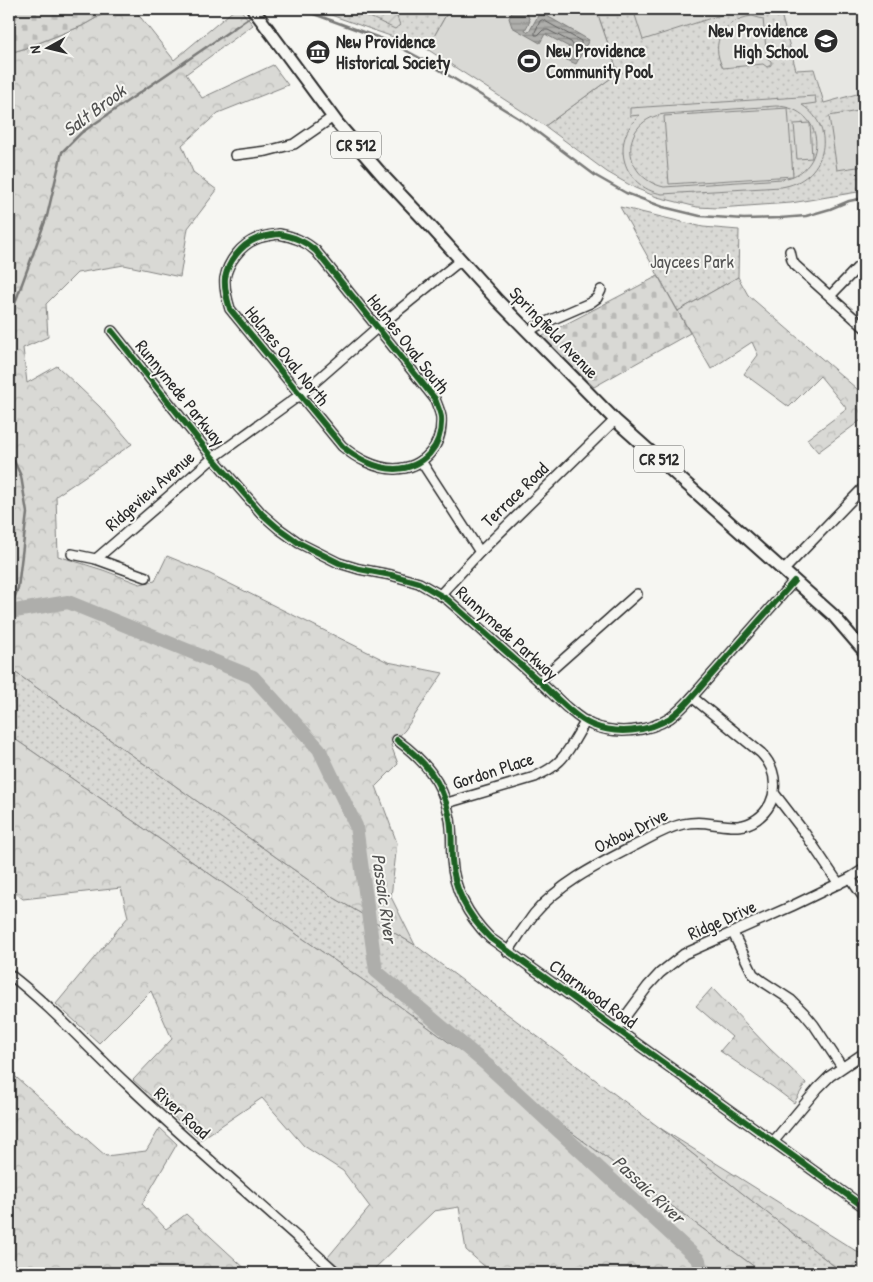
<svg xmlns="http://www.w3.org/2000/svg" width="873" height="1282" viewBox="0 0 873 1282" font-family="'Patrick Hand',sans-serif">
	<defs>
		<pattern id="grass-dots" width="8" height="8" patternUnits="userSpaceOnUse" patternTransform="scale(1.25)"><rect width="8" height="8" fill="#d9d9d5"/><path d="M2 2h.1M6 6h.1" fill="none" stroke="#babab7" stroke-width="1.8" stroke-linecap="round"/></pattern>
		<pattern id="forest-crowns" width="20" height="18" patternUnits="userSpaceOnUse" patternTransform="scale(1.25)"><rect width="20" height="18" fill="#d9d9d5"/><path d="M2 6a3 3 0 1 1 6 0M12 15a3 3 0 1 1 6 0" fill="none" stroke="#babab7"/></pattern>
		<pattern id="cemetery-stones" width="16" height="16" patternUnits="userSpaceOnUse" patternTransform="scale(1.25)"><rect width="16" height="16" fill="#d9d9d5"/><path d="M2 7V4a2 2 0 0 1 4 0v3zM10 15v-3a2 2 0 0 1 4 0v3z" fill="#babab7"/></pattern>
		<pattern id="garden-furrows" width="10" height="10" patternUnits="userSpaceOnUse" patternTransform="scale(1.25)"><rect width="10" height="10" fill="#d9d9d5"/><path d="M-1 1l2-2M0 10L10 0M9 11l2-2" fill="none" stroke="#babab7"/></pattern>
		<pattern id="water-rules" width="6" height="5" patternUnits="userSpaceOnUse" patternTransform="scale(1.25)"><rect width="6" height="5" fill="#aeaeab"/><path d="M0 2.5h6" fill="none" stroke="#8e8e8b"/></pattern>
	</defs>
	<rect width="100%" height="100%" fill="#f6f6f2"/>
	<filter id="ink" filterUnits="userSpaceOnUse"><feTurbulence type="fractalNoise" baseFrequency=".02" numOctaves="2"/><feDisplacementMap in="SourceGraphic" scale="10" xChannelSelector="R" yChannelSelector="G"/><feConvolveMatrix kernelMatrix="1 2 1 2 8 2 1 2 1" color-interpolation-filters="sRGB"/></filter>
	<g filter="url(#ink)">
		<polygon fill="#e7e7e3" points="794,9 864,9 864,92 824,104 814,69 796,70 781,14 794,11"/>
		<g fill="url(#grass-dots)" stroke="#828280">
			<polygon points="314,9 459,9 446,15 427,49"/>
			<polygon points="596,9 794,9 795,11 781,14 796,70 814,69 824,103 864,92 864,191 791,203 718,208 697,207 657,197 635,188 607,172 545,126 618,73"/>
			<polygon points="620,207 703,227 739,230 738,277 678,311"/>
			<polygon points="9,668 331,896 415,945 660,1128 843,1273 763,1273 383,994 9,735"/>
		</g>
		<g fill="url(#forest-crowns)" stroke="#828280">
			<polygon points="112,9 134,9 174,60 235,9 240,9 253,25 186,74 202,98 273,65 288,85 218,113 182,145 193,172 217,190 188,228 180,277 124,265 77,273 46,304 48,337 23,348 27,383 57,366 100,407 132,444 56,496 58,556 103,570 140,584 155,581 167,556 206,572 388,662 443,673 405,730 391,745 398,764 376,786 397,843 391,897 415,945 331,896 9,668 9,53 23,49 82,26"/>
			<polygon points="738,277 748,295 864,395 864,418 818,452 807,439 847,409 820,376 789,407 744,374 758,355 752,342 711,369 678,311"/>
			<polygon points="9,735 383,994 763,1273 492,1273 466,1250 459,1207 434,1211 370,1273 346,1273 328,1257 370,1207 343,1171 304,1146 262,1098 200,1140 133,1080 172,1039 151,991 99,1043 56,1004 128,917 121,888 23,899 9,888"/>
			<polygon points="712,988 769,1048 806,1083 794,1103 773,1087 720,1051 732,1037 696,1006"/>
			<polygon points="9,1071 106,1156 146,1151 160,1128 177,1144 142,1204 166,1229 186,1214 250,1273 9,1273"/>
			<polygon points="660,1128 864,1256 864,1273 843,1273"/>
		</g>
		<g fill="url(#cemetery-stones)" stroke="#828280">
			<polygon points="9,9 109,9 110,10 82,26 23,49 9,53"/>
			<polygon points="658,276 690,333 594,387 541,337"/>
		</g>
		<polygon fill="url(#garden-furrows)" stroke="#828280" points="359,9 394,9 400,25 395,29 357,11"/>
		<g fill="#d9d9d5" stroke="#828280" fill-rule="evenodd">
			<polygon points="459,9 596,9 618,73 545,126 427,49 446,15"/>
			<polygon points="633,9 739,9 643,40"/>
			<path d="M752,16L763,19L767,58L771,61V65L767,67L763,64L723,68C709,42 723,20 752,16Z"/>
			<path d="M815,96L816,103L802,105C839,129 825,181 781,187L662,194C623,187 609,142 640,115L630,116V108ZM776,106C826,107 830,172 782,179L664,187C619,177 620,119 665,114Z"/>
			<polygon points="788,108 793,176 669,184 664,116"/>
			<polygon points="864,110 864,166 837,170 829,116"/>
			<polygon points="810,123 812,158 797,159 794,124"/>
		</g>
		<polygon fill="url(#water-rules)" stroke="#7a7a78" points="514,9 519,9 527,13 530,21 525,30 529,32 540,12 589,40 576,64 563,58 569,47 545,34 540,43 512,27 509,18"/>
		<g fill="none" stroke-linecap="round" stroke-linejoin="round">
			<polygon stroke="#5f5f5e" stroke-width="1" points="543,20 581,41 581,44 578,50 575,50 573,45 571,42 548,30 543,30 538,35 535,35 535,32 540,21"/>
			<g stroke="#7a7a78" stroke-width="2.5">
				<polyline points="300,9 388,41 420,58 520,119 596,176 626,193 663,207 700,216 744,219 780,218 806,216 830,209 849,201 864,198"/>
				<polyline points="9,319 47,216 62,152 81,133 253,15"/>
				<polyline points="9,450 21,476 27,513 18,588 9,612"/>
			</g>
			<polyline stroke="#aeaeab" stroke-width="14" points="9,612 68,602 253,677 319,749 356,826 376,971 487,1065 699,1260 701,1273"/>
			<defs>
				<g id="minor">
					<polyline points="235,155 267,151 294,144 333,117"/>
					<path d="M279,234C294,237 305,241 316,251L435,399C437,405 440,411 441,417C443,446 424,468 395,469C376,469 356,458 342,446L230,309C227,299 224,289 225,278C228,262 241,245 256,239C263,236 272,235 279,234Z"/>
					<polyline points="790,251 792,260 795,265 864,327"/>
					<polyline points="830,296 857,268 864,263"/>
					<path d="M112,331L213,458L262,514L278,528L299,543L339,563L359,569L391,575L419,583L440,595L448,600L539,681C553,694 575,718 592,725C616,735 648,732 670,718C678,712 685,705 692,697L794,581"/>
					<polyline points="528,332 537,326 590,303 597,298 601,290"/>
					<polyline points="421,461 480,552"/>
					<polyline points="72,554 96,559 146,577"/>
					<polyline points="96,559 213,458 300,395 378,327 461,260"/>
					<polyline points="783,571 864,487"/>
					<polyline points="440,595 480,552 615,420"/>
					<polyline points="539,681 637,594"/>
					<path d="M397,740C424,760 442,781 449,814C453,830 451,845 452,860C454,891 469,917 490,938L864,1207"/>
					<polyline points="774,793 804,832 839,884"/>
					<path d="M447,803L535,777C542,773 550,770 556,764C568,755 577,734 586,721"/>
					<polyline points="850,878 864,898"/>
					<polyline points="733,933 753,974 762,981 791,1000 804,1013 814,1025 842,1067"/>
					<path d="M508,952C516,939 525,926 534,914C560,883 599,864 634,846C650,838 665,828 683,824C693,822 703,822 713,824C729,826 743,829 757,819C779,803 780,772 761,753L692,697"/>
					<path d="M9,974C52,1007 88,1048 128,1085C196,1150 268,1210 337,1273"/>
					<polyline points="616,1029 648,986 660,973 684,954 792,906 850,878 864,869"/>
					<polyline points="773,1142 818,1088 830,1076 864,1053"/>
				</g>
				<polyline id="major" points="253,9 338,124 384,177 431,227 498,301 615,420 833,615 864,651"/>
			</defs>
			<use href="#minor" stroke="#2b2b2b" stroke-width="12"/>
			<use href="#major" stroke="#2b2b2b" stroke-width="15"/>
			<use href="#minor" stroke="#f6f6f2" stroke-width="9"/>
			<use href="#major" stroke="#f6f6f2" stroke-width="11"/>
			<defs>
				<g id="cycleway">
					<path d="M279,234C294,237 305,241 316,251L435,399C437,405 440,411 441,417C443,446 424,468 395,469C376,469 356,458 342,446L230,309C227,299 224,289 225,278C228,262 241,245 256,239C263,236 272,235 279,234Z"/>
					<path d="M112,331L213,458L262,514L278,528L299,543L339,563L359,569L391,575L419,583L440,595L448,600L539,681C553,694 575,718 592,725C616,735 648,732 670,718C678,712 685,705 692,697L794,581"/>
					<path d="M397,740C424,760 442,781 449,814C453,830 451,845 452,860C454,891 469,917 490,938L864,1207"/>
				</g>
			</defs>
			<use href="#cycleway" stroke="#f6f6f2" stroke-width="9"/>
			<use href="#cycleway" stroke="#1b5e20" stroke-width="6"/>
		</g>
	</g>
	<defs>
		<symbol id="school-disc" viewBox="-11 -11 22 22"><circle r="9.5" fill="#2b2b2b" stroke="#f6f6f2"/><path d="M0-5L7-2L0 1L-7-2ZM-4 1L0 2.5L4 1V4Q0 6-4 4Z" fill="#fff"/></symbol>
		<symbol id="museum-disc" viewBox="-11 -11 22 22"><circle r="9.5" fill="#2b2b2b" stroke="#f6f6f2"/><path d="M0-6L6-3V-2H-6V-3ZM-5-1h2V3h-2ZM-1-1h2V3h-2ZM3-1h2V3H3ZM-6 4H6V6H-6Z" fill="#fff"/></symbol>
		<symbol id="stadium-disc" viewBox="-11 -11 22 22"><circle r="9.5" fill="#2b2b2b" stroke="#f6f6f2"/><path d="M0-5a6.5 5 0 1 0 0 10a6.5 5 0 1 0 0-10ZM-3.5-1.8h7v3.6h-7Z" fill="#fff"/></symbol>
	</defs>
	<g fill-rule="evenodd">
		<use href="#school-disc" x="812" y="27" width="28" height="28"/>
		<use href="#museum-disc" x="304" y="38" width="28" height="28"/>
		<use href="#stadium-disc" x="515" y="47" width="28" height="28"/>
	</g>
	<g text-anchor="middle" stroke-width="4" stroke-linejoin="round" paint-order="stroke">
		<g fill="#f6f6f2" stroke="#686867" stroke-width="1">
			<rect x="331" y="131.5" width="50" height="27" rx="4"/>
			<rect x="634" y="445.5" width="50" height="27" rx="4"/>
		</g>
		<g font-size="16" font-weight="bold" fill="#2b2b2b">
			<text x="356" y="151">CR 512</text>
			<text x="659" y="465">CR 512</text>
		</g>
		<g font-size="18" font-weight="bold" fill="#2b2b2b" stroke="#f6f6f2" text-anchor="start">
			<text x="808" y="37" text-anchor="end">New Providence<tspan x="808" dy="21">High School</tspan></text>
			<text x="336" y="48">New Providence<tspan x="336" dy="21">Historical Society</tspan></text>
			<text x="546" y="57">New Providence<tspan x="546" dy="21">Community Pool</tspan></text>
		</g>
		<g font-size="18" fill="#565656" stroke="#f6f6f2">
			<text x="692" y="268">Jaycees Park</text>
		</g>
		<g font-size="18" fill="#2b2b2b" stroke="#f6f6f2">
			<text transform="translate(554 333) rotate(46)" y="6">Springfield Avenue</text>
			<text transform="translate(408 344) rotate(52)" y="6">Holmes Oval South</text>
			<text transform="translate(287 356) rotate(51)" y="6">Holmes Oval North</text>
			<text transform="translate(180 393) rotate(51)" y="6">Runnymede Parkway</text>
			<text transform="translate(150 491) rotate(-41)" y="6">Ridgeview Avenue</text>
			<text transform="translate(515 495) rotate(-44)" y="6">Terrace Road</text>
			<text transform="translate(507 633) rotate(42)" y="6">Runnymede Parkway</text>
			<text transform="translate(493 771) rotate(-18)" y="6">Gordon Place</text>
			<text transform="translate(631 831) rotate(-26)" y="6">Oxbow Drive</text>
			<text transform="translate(722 920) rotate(-24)" y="6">Ridge Drive</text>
			<text transform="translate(593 994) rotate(36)" y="6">Charnwood Road</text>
			<text transform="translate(182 1113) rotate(42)" y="6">River Road</text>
		</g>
		<g font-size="19" font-style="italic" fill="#525251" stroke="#f6f6f2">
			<text transform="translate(94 110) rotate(-37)" y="7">Salt Brook</text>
			<text transform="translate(385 898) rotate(82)" y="7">Passaic River</text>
			<text transform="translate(649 1189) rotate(43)" y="7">Passaic River</text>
		</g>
	</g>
	<rect width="873" height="1282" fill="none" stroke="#f6f6f2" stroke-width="30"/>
	<rect x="15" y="15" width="843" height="1252" fill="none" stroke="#2b2b2b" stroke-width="2" filter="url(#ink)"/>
	<g transform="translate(48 48) rotate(262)" stroke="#f6f6f2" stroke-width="4" paint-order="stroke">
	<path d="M0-4L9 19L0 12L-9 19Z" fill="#2b2b2b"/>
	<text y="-8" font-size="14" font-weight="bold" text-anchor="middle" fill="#2b2b2b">N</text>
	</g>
</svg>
